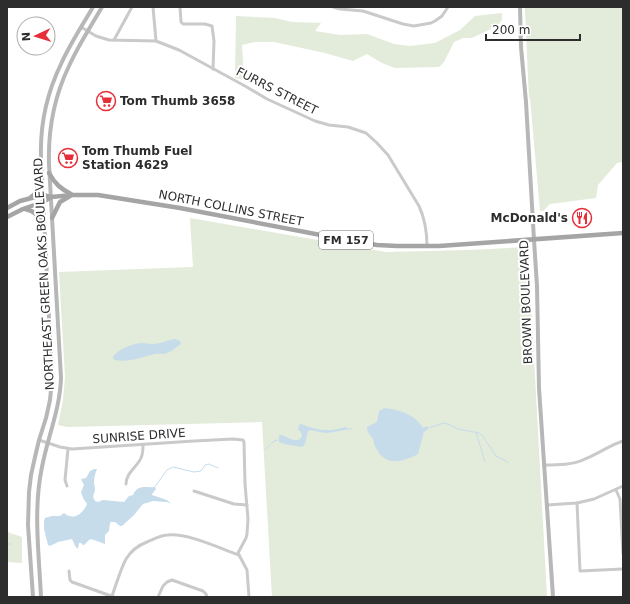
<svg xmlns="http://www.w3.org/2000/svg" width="630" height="604" viewBox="0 0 630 604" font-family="'DejaVu Sans',sans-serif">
	<rect width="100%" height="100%" fill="#fff"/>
	<g fill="#e3ebda">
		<polygon points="525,7 623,7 623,162 617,163 598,185 596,198 550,204 543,211 540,211 530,98 529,98 525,10"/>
		<polygon points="502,13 502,20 497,26 472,38 463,38 454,42 444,62 439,67 395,68 382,63 367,54 353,61 325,53 274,42 255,42 242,45 244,80 235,78 236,16 275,18 292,22 321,23 315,31 340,35 367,34 394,44 410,46 435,43 460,30 475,16"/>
		<polygon points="190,218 386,252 468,250 528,247 547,597 272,597 262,422 67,427 58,425 63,400 65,377 59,272 193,267"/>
		<polygon points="7,531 10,533 22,537 22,563 7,562"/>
	</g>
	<g fill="#c6dceb">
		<path d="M175,339C178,340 181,340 181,344C176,347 172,351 167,353C163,355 159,353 154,354C144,357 123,364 113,359V357C118,349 132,344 141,343C145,343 149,344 153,344C160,344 167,340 175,339Z"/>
		<path d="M385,408C399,410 415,414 423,428L427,426L428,429L424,432L418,454C403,462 385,467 376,448C374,445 374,442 373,439C370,434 367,433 367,427L377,422L379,411Z"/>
		<path d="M301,424C306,426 312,428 317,429C327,432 337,429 347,427L346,430C339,430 333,433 326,433C320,433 315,430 309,430C305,435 308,443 302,447L284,444L279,442V435C286,435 290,441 298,440L301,438L302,435L300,431L298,430L299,425Z"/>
		<path d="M94,469H97C95,474 94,478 94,482C94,485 95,487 95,489C95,495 91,495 95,501L98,502L103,500L124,502L129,496L133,495C138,484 145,488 155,487L156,489L152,494V495L167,500L171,504L167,502L153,501L143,504L134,515L122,526H120L115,522H111L110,523L109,531L105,535V544L91,539L89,540L84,545H83L81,543H79L78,549L75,546L72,539L58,542L50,546L48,545L44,529V521L45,518L52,516H60L64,513C66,514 68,516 70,516C77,519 85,510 87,504L83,498L81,492L84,485L81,479L86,478L90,471Z"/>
	</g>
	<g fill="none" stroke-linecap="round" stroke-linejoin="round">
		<g stroke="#c6dceb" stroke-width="1">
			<polyline points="428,428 444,423 448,424 458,429 479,433 482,435 496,456 508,462"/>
			<polyline points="347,429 352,429"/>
			<polyline points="476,432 485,462"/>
			<polyline points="265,450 274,441 278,440"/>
			<polyline points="154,488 167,470 173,467 194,472 201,471 205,465 209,464 218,468"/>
			<polyline points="7,544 11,544"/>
		</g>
		<g stroke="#cacaca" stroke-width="3">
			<polyline points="153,7 156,41"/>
			<polyline points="180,7 181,22 183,24 205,24 212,26 214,41 213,69"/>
			<polyline points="333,7 340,9 363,11 403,24 414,26 431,23 435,21 442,16 448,7"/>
			<path d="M81,27L96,36L109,40L156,41L179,50L245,86L267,99L315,121L329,125L348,127L366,133L377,143L388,155L419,206C425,219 427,232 427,246"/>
			<polyline points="114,40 132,7"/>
			<polyline points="39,440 60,447 72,449 194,441 233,439 243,440 244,442 245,484 248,519 247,534 246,538 238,553 239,555"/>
			<path d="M544,465C558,465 573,465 585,459C598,454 610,445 623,441"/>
			<path d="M126,484C126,473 137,467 141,458C143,454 143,449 143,445"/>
			<polyline points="67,486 65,480 68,449"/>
			<polyline points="616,490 620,499 623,554"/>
			<polyline points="194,491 234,504 247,505"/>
			<polyline points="577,503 580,571 623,569"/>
			<polyline points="547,505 577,503 594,499 623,486"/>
			<polyline points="69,571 70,580 72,582 114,597"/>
			<path d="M112,596C116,585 121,568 126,559C131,551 139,545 147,542C154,539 161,535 168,535C188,533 219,548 239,555L247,570L249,597"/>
			<polyline points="158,597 163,586 167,582 172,580 203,591 206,594 207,597"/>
		</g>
		<g stroke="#b7b7b7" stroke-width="4">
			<polyline points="520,7 521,47 526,102 534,240 537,286 539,388 553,597"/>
			<path d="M33,597L28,525L29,492L31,475L35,457L39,440L46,418L50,400L52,380L51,359L41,157C40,126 47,93 61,64C70,44 82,26 93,7"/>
			<path d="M41,597C39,554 33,509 42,467C48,436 60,409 61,378L49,164C48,130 54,97 69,66C78,46 91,26 102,7"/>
		</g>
		<g stroke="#a5a5a5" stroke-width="4.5">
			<path d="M49,173C55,184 61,189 71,194"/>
			<path d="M31,197C38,192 37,191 38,183C38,179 40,176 41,173"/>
			<polyline points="7,208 20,201 43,195 51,197 73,195 98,195 180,208 352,241 377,245 397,246 439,246 623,233"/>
			<path d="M25,209C35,211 39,216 44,224"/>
			<polyline points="7,217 23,209 43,202 51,197"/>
			<polyline points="52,218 60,202 70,196"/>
		</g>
	</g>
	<defs>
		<symbol id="supermarket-ring" viewBox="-11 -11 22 22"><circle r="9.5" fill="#fff" stroke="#e52e38" stroke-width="1.5"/><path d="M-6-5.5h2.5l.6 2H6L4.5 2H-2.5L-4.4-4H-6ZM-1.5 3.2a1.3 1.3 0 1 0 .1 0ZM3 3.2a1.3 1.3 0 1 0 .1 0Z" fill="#e52e38"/></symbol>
		<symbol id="restaurant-ring" viewBox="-11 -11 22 22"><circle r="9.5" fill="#fff" stroke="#e52e38" stroke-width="1.5"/><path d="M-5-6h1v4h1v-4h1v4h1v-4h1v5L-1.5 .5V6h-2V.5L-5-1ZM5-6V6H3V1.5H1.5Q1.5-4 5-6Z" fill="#e52e38"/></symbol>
	</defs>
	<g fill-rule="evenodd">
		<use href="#supermarket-ring" x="95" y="90" width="22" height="22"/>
		<use href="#supermarket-ring" x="57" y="147" width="22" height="22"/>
		<use href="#restaurant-ring" x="571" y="207" width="22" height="22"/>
	</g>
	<g text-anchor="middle" stroke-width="4" stroke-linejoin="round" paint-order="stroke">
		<rect fill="#fff" stroke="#6c6c6c" stroke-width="1" x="319" y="231" width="54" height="18" rx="3"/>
		<g font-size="11" font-weight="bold" fill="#2d2d2d">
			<text x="346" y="244">FM 157</text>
		</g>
		<g font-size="12" fill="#2d2d2d" stroke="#fff">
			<text transform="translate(277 91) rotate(27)" y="4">FURRS STREET</text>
			<text transform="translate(231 208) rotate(11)" y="4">NORTH COLLINS STREET</text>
			<text transform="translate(44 274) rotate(-93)" y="4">NORTHEAST GREEN OAKS BOULEVARD</text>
			<text transform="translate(526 302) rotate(-92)" y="4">BROWN BOULEVARD</text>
			<text transform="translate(139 436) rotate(-4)" y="4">SUNRISE DRIVE</text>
		</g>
		<g font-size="12" font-weight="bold" fill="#2d2d2d" stroke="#fff" text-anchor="start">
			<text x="120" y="105">Tom Thumb 3658</text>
			<text x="82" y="155">Tom Thumb Fuel<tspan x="82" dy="14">Station 4629</tspan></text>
			<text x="568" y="222" text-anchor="end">McDonald's</text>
		</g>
	</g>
	<rect width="630" height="604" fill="none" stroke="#2d2d2d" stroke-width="16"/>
	<g transform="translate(36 36) rotate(266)"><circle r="19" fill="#ffffff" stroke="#ababab"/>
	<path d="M0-3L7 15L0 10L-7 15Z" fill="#e52e38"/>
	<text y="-6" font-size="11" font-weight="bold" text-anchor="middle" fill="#2d2d2d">N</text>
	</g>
	<path d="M486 34v6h94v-6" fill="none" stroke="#2d2d2d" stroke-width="2"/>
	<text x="492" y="34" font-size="12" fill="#2d2d2d" stroke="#ffffff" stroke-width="3" paint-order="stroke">200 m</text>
</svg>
